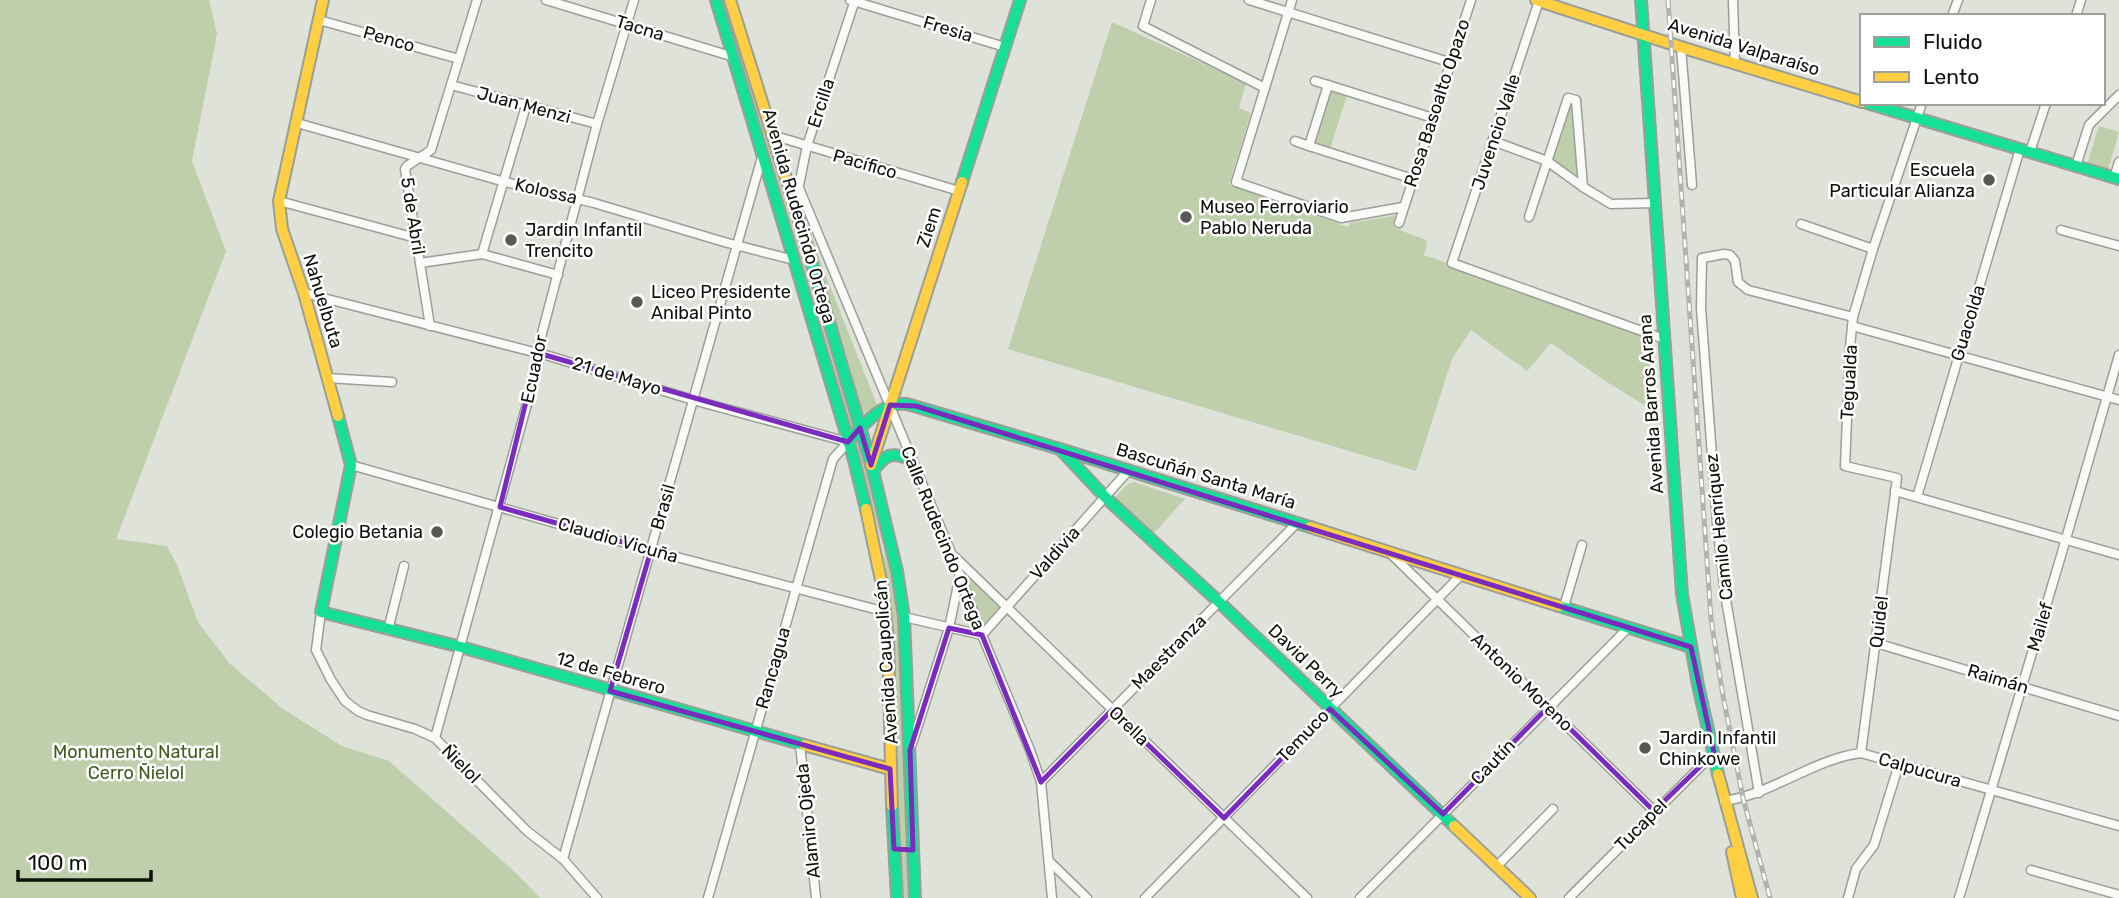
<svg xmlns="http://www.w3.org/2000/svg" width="2119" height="898" viewBox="0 0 2119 898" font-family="Rubik,sans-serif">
	<rect width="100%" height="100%" fill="#dee2d9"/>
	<g fill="#bfceab">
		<polygon points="0,0 209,0 217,34 192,161 226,251 116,539 167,546 177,565 198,622 229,663 283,709 342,746 389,761 514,871 540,898 0,898"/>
		<polygon points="721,0 727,0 867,468 893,572 899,622 907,751 907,851 910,898 902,898 894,634 883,546 853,441"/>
		<polygon points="1112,22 1246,83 1239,108 1251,113 1229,184 1348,227 1350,223 1398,215 1394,228 1426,240 1427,243 1424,255 1482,275 1603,323 1648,339 1654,411 1602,379 1551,343 1527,371 1471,330 1452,359 1416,471 1008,349"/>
		<polygon points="1330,90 1347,95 1330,149 1313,144"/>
		<polygon points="1571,104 1574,106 1579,177 1552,159"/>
		<polygon points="2099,126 2119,132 2108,170 2087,164"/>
		<polygon points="799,198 822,266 877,405 862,414 852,384 852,373 796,207"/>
		<polygon points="1134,482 1185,499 1153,534 1114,499 1128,484"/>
		<polygon points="965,572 1001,606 984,625 964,574"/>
	</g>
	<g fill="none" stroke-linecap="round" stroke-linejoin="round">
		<defs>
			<g id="street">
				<polyline points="546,0 734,57"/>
				<polyline points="850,0 1005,47"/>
				<polyline points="1151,0 1143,26 1265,88"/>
				<polyline points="1249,0 1452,63"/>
				<polyline points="1292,0 1236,182 1341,218 1403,207"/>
				<polyline points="1733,0 1735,64"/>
				<polyline points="1539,1 1452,263 1664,339"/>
				<polyline points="1952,16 1958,0"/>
				<polyline points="2076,16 2081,0"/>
				<polyline points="319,20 459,59"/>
				<polyline points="1681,47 1692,185"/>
				<polyline points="1315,81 1328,85"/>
				<polyline points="451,85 597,124"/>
				<polyline points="297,123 505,182 594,203 724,242 794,260"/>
				<polyline points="772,135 959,191"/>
				<polyline points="1295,141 1309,146"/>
				<polyline points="1493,141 1547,161 1583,187 1611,204 1655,203"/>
				<polyline points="2030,152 2046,103"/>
				<polyline points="2076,166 2089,125 2119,95"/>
				<polyline points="2114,178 2119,162"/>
				<polyline points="1413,179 1309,146 1328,85 1433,118"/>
				<polyline points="799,188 952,555 982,635 1030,750 1041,782 1052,898"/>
				<polyline points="798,190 807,146 855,0"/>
				<polyline points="279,201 416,238"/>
				<polyline points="1529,217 1568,98 1576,100 1583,187"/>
				<polyline points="1399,223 1471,0"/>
				<polyline points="1801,224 1873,249"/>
				<polyline points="2061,230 2119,246"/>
				<polyline points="482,254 526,106"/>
				<polyline points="420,263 482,254 558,275"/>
				<polyline points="304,293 549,356 693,400 848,442 833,459 708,898"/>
				<polyline points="430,326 405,169 407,166 431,150 477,0"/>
				<polyline points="1852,326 2119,400"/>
				<polyline points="327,378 392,382"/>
				<polyline points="351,465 650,550 886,612"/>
				<polyline points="1895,491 2119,555"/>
				<polyline points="1917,497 2020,149"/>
				<polyline points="1391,554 1654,811"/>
				<polyline points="955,557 1307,898"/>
				<polyline points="1564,607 1582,545"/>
				<polyline points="321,612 316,650 331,680 345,701 358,711 367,715 415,729 435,738 527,831 563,859 597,898"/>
				<polyline points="904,617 982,635 1128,471"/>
				<polyline points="388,630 404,566"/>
				<polyline points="1876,643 2119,716"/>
				<polyline points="435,738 538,364 540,341 597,124 634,0"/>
				<polyline points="800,744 816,898"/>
				<polyline points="912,744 949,628 960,575"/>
				<polyline points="1861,753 1897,478 1845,466 1850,347 1853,317 1873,249 1922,103"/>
				<polyline points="1041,782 1297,523"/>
				<polyline points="1759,793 1725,594 1717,523 1701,308 1702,258 1724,254 1730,255 1735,261 1738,282 1748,290 1853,317"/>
				<path d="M1724,801C1773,794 1813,759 1861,753L2119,826"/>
				<polyline points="563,859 762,157"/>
				<polyline points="1050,862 1087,898"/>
				<polyline points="1497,866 1553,809"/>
				<polyline points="2031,870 2119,895"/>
				<polyline points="1145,898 1461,575"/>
				<polyline points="1360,898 1628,628"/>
				<polyline points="1569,898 1714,753"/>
				<polyline points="1848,898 1856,869 1874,845 1899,764"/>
				<polyline points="1959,898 2063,549 2119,355"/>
			</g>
			<g id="fast">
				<polyline points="716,0 854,460 866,509"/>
				<polyline points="1641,0 1682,594 1698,685 1718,774"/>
				<polyline points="1867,103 2119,179"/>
				<polyline points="962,182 1020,0"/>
				<polyline points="796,210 873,471 897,571 904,617 915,898"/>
				<polyline points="338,416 351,465 321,612 461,647 804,745"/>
				<path d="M848,442C863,425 882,401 907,404L1060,449L1310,527"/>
				<polyline points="1061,450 1105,497 1219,602 1454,826"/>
				<path d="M873,471C886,454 891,451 911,460"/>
				<polyline points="1559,606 1691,647"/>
				<polyline points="892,806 897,898"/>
			</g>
			<g id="slow">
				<polyline points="323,0 279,201 282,229 304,293 338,416"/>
				<polyline points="730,0 796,210"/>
				<polyline points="1536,0 1687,49 1862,102"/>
				<polyline points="871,465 962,182"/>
				<polyline points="866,509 882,585 888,639 892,806"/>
				<polyline points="1310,527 1559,606"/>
				<polyline points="804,745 890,769"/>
				<polyline points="1718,774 1752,898"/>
				<polyline points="1454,826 1530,898"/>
				<polyline points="1732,852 1742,898"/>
			</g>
		</defs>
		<use href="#street" stroke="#9c9f98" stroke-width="11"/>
		<use href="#fast" stroke="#9c9f98" stroke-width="14"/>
		<use href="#slow" stroke="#9c9f98" stroke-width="14"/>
		<use href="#street" stroke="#fafbf9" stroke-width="8"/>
		<use href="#fast" stroke="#16e098" stroke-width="10"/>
		<use href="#slow" stroke="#ffcf43" stroke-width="10"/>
		<defs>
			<polyline id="rail" points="1668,0 1711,619 1723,696 1743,798 1770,898"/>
		</defs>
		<use href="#rail" stroke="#b2b2b1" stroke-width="5"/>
		<use href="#rail" stroke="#fff" stroke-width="2.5" stroke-dasharray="8" stroke-linecap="butt"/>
	</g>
	<path fill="none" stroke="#7b2cbf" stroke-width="5" stroke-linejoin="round" d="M538,353L848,442L860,428L871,465L890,405L916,406L1691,647L1714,753L1654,811L1548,707L1443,814L1330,709L1224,818L1112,710L1041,782L982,635L949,628L910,750L913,850L894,849L890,769L610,691L651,550L500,507Z"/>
	<g fill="#575a53" stroke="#fff" stroke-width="2.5">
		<circle cx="1989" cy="180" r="7"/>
		<circle cx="1186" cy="217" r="7"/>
		<circle cx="511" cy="240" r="7"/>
		<circle cx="637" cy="302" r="7"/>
		<circle cx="437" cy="532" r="7"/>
		<circle cx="1645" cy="748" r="7"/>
	</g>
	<g text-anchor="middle" stroke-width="5" stroke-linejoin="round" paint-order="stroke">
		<g font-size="18" fill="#0e100b" stroke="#fff">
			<text transform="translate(640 28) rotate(17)" y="6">Tacna</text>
			<text transform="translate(948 29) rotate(17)" y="6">Fresia</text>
			<text transform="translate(389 39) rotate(16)" y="6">Penco</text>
			<text transform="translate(1744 47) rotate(17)" y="6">Avenida Valparaíso</text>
			<text transform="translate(821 103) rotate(-72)" y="6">Ercilla</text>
			<text transform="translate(1437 103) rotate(-72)" y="6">Rosa Basoalto Opazo</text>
			<text transform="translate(524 105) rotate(15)" y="6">Juan Menzi</text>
			<text transform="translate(1496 132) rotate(-72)" y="6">Juvencio Valle</text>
			<text transform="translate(865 164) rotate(16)" y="6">Pacífico</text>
			<text transform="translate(546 191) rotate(13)" y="6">Kolossa</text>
			<text transform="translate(413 216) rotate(81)" y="6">5 de Abril</text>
			<text transform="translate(799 216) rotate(74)" y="6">Avenida Rudecindo Ortega</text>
			<text transform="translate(929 227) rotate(-72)" y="6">Ziem</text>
			<text transform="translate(323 301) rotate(73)" y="6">Nahuelbuta</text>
			<text transform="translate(1968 323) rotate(-73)" y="6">Guacolda</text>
			<text transform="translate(534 369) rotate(-78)" y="6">Ecuador</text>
			<text transform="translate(617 376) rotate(17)" y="6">21 de Mayo</text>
			<text transform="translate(1849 382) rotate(-87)" y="6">Tegualda</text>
			<text transform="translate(1651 404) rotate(-94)" y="6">Avenida Barros Arana</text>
			<text transform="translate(1206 476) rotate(17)" y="6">Bascuñán Santa María</text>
			<text transform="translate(663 507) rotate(-74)" y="6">Brasil</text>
			<text transform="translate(1719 527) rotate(-96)" y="6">Camilo Henríquez</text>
			<text transform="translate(943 538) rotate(68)" y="6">Calle Rudecindo Ortega</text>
			<text transform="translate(618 540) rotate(16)" y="6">Claudio Vicuña</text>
			<text transform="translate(1055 553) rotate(-48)" y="6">Valdivia</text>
			<text transform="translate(1879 622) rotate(-83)" y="6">Quidel</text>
			<text transform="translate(2040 627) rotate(-73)" y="6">Mailef</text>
			<text transform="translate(1169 652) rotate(-45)" y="6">Maestranza</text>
			<text transform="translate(1306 661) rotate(44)" y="6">David Perry</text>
			<text transform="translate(886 662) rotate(-94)" y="6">Avenida Caupolicán</text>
			<text transform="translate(773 668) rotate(-74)" y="6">Rancagua</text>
			<text transform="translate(611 673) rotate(16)" y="6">12 de Febrero</text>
			<text transform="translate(1998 679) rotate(17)" y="6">Raimán</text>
			<text transform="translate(1522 682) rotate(44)" y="6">Antonio Moreno</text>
			<text transform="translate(1129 726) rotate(44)" y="6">Orella</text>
			<text transform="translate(1303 736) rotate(-46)" y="6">Temuco</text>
			<text transform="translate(1493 762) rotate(-46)" y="6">Cautín</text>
			<text transform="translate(461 764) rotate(45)" y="6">Ñielol</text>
			<text transform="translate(1920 770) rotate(16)" y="6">Calpucura</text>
			<text transform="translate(808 821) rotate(-96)" y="6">Alamiro Ojeda</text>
			<text transform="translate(1641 825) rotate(-45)" y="6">Tucapel</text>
		</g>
		<g font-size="18" fill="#0e100b" stroke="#fff" text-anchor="start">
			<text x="1975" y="176" text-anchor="end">Escuela<tspan x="1975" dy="21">Particular Alianza</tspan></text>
			<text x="1200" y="213">Museo Ferroviario<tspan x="1200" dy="21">Pablo Neruda</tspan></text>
			<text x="525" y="236">Jardin Infantil<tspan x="525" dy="21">Trencito</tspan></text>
			<text x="651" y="298">Liceo Presidente<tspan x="651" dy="21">Anibal Pinto</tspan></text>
			<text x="423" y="538" text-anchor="end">Colegio Betania</text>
			<text x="1659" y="744">Jardin Infantil<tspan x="1659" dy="21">Chinkowe</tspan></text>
		</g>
		<g font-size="18" fill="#455b1c" stroke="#fff">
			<text x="136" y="758">Monumento Natural<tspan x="136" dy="21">Cerro Ñielol</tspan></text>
		</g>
	</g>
	<rect x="1860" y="14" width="245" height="91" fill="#ffffff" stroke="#9f9f9d" stroke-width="2"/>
	<rect x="1874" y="37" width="35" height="10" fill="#16e098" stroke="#9f9f9d" stroke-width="2"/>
	<text x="1923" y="49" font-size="21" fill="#0e100b">Fluido</text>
	<rect x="1874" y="72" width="35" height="10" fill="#ffcf43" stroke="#9f9f9d" stroke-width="2"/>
	<text x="1923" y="84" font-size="21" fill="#0e100b">Lento</text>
	<path d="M18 870v10h133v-10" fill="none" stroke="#0e100b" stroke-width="3.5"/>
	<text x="28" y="870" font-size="21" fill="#0e100b" stroke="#ffffff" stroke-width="5" paint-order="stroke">100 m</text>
</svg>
